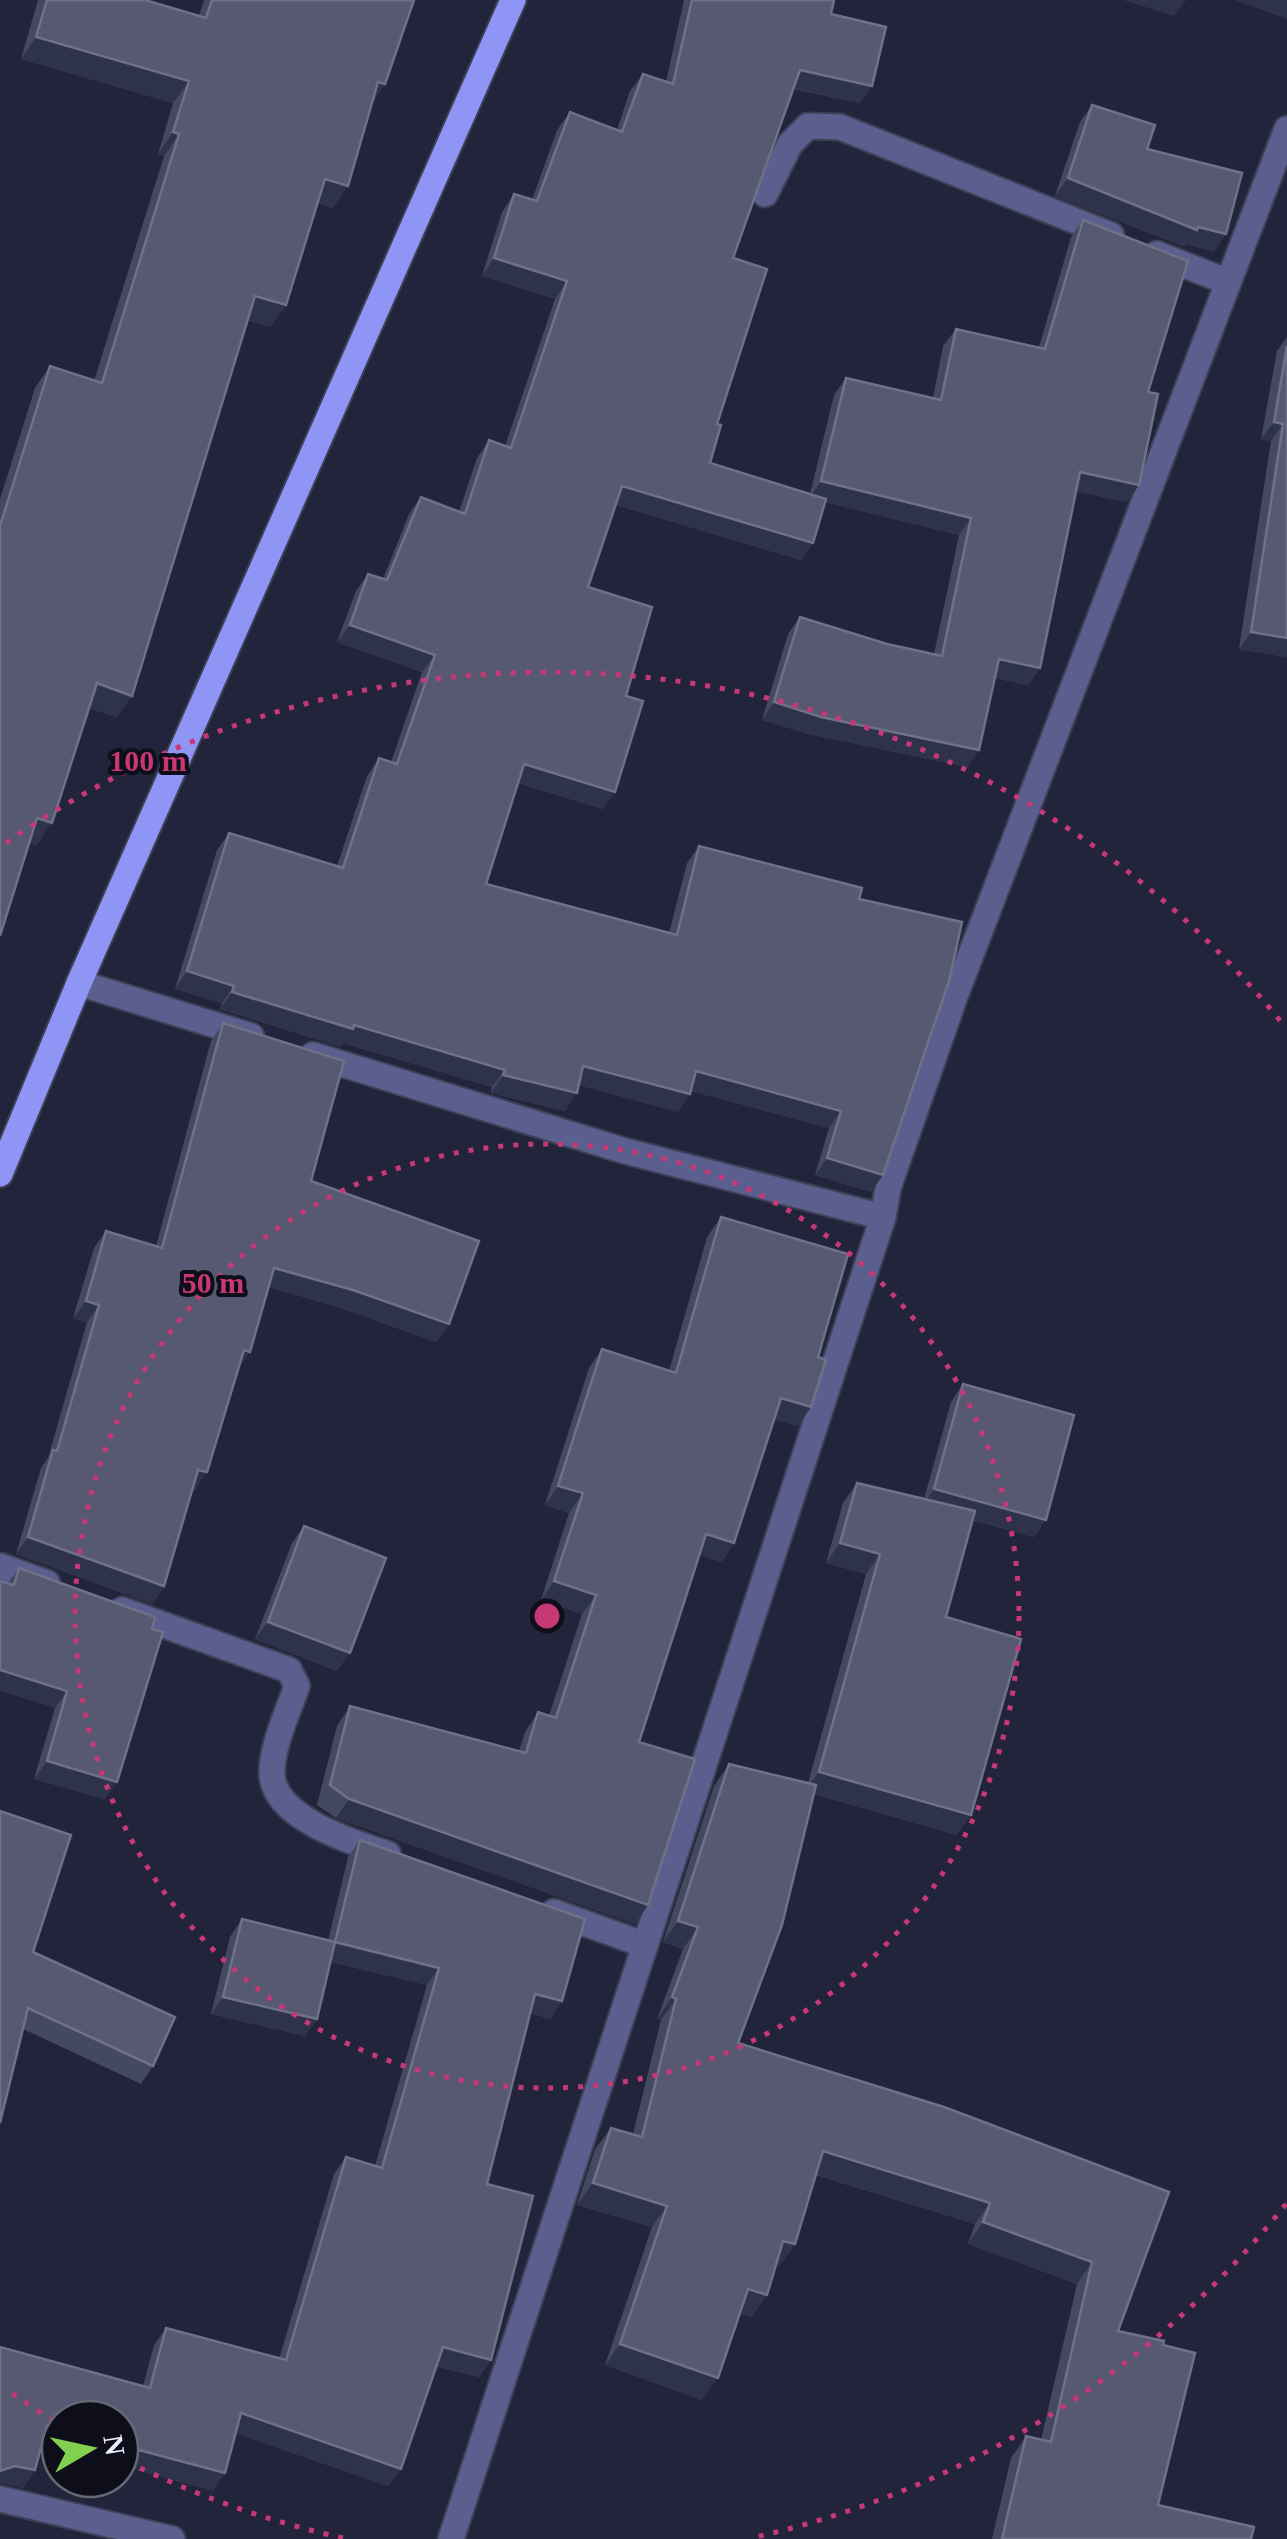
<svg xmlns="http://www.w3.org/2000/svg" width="1287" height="2539" viewBox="0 0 1287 2539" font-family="Georgia,serif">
	<rect width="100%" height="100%" fill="#22243c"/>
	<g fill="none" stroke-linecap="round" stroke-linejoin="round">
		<defs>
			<g id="minor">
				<polyline points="765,194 790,144 808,126 840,127 1111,235"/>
				<polyline points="1157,254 1228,282"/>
				<polyline points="79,983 251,1036"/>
				<polyline points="313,1055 625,1151 883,1217"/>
				<polyline points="0,1566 47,1583"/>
				<path d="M122,1610L289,1670L297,1686C288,1712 271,1747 272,1775C275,1819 355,1843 388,1854"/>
				<polyline points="554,1912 645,1945"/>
				<polyline points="0,2499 172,2539"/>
				<polyline points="451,2539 883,1217 888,1188 955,996 1287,129"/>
			</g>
			<polyline id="primary" points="0,1174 79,983 513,0"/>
		</defs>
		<use href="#minor" stroke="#3e4057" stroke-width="29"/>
		<use href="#primary" stroke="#3e4057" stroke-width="29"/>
		<use href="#minor" stroke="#5a5f8d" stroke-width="25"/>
		<use href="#primary" stroke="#8e95f5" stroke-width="25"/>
	</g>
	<g fill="#454861">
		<polygon points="38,0 145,0 199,16 204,0 414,0 385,84 373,102 333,208 318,203 286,305 270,327 248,320 117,717 89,708 37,845 29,843 0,936 0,499 35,388 50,366 94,381 164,156 158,154 173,103 21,59"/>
		<polygon points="684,0 834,0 831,14 860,103 794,89 733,258 717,424 710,463 810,494 834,395 846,378 933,398 943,346 956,329 1039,347 1071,237 1083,220 1148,392 1139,485 1127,502 1076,491 1040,668 1028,685 995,678 979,750 967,767 809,734 762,720 788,634 800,617 887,644 934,654 959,535 825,502 801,560 616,505 588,587 626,696 603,809 518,783 486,884 669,933 687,863 699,846 859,899 871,1192 815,1175 829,1128 691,1091 678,1112 579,1085 565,1111 491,1093 492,1087 343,1043 341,1047 220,1009 222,1003 175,989 217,850 229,833 337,866 367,776 379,758 391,762 422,672 337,642 356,591 368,574 383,579 409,514 421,497 459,512 477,458 489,440 505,446 555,299 482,276 502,212 514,194 532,200 557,130 570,112 617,130 630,91 643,74 666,82"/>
		<polygon points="1092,105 1147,149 1214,252 1187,244 1185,247 1055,196 1080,122"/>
		<polygon points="1287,337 1287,657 1239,649 1271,441 1261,439 1277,351"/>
		<polygon points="223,1023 311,1181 449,1324 436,1342 341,1308 269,1287 195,1490 192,1489 164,1586 152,1604 16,1554 41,1468 48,1458 87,1322 73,1318 94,1248 106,1231 156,1246 211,1041"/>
		<polygon points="721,1217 818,1357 811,1407 798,1426 774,1419 734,1543 721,1562 700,1555 639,1742 648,1905 635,1924 336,1818 317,1805 337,1726 350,1706 519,1751 525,1732 538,1712 549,1716 582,1614 541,1600 569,1513 545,1505 589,1368 602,1349 669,1371 707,1237"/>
		<polygon points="963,1384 1034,1537 972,1520 946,1617 957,1835 814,1794 738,2043 1169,2192 1118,2331 1158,2505 1251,2539 992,2539 1011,2458 1026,2436 1041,2440 1077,2284 968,2244 975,2224 816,2175 795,2244 779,2266 776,2265 752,2317 740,2313 702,2400 605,2365 652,2227 577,2205 595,2149 611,2128 633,2134 661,2020 657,2019 683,1949 663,1942 714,1786 729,1764 808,1783 866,1574 826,1563 843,1503 857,1483 924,1499 951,1402"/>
		<polygon points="304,1526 337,1671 255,1639 292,1543"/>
		<polygon points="19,1568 155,1617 105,1799 34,1779 55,1708 8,1583"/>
		<polygon points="360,1840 562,2001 550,2019 530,2013 487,2184 491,2360 479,2377 436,2366 401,2469 388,2486 235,2433 213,2491 60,2419 60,2449 42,2444 35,2470 23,2488 3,2483 0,2347 143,2386 154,2345 166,2328 279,2359 334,2174 346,2157 375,2166 427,1985 331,1962 317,2019 305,2036 211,2014 230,1937 242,1919 328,1941 348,1857"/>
		<polygon points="33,1952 153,2066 141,2084 23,2029"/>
	</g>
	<g fill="#2f324b">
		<polygon points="1123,0 1186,0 1174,16"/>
		<polygon points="1234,0 1287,0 1287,19"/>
		<polygon points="36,37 189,81 173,103 21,59"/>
		<polygon points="800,70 872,86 860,103 788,87"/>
		<polygon points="378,82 385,84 370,106"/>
		<polygon points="173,132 179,134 164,156 158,154"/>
		<polygon points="1068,178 1226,234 1214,252 1187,244 1185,247 1055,196"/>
		<polygon points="325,179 348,186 333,208 310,201"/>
		<polygon points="494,258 567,281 555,299 482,276"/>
		<polygon points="255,296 286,305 270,327 240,317"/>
		<polygon points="1274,422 1283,424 1271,441 1261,439"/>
		<polygon points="1080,472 1139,485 1127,502 1068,489"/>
		<polygon points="821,481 971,518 959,535 809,498"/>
		<polygon points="622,486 813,543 801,560 610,503"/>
		<polygon points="350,625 435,655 422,672 337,642"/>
		<polygon points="1251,632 1287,638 1287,657 1239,649"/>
		<polygon points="999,659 1040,668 1028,685 987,676"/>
		<polygon points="97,683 132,696 117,717 82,705"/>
		<polygon points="774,702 979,750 967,767 809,734 762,720"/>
		<polygon points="524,764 615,792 603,809 512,781"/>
		<polygon points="37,818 52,823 37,845 22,840"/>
		<polygon points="187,971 234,986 222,1003 175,989"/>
		<polygon points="232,992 354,1025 505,1070 492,1087 343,1043 341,1047 220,1009"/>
		<polygon points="583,1066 690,1094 678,1112 571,1083"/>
		<polygon points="696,1071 841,1111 829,1128 684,1089"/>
		<polygon points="503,1075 577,1093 565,1111 491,1093"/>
		<polygon points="827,1158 883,1175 871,1192 815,1175"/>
		<polygon points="274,1268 353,1290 449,1324 436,1342 341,1308 262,1285"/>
		<polygon points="86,1301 99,1305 87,1322 73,1318"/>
		<polygon points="244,1350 250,1352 238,1369"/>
		<polygon points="781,1398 811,1407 798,1426 767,1417"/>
		<polygon points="198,1470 207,1472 195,1490 186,1487"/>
		<polygon points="558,1486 583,1493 569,1513 545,1505"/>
		<polygon points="934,1489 1046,1520 1034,1537 922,1506"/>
		<polygon points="706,1534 734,1543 721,1562 693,1553"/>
		<polygon points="28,1537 164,1586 152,1604 16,1554"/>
		<polygon points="840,1543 880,1554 866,1574 826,1563"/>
		<polygon points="554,1581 596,1595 582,1614 541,1600"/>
		<polygon points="268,1622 350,1653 337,1671 255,1639"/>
		<polygon points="0,1670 67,1691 55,1708 0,1691"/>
		<polygon points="47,1761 117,1782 105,1799 34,1779"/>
		<polygon points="819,1772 971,1815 957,1835 805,1791"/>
		<polygon points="349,1799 648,1905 635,1924 336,1818"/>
		<polygon points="678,1921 698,1927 683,1949 663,1942"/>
		<polygon points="335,1942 439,1968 427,1985 323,1960"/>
		<polygon points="535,1994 562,2001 550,2019 523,2011"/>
		<polygon points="223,1997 317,2019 305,2036 211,2014"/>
		<polygon points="672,1997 676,1999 661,2020 657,2019"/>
		<polygon points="823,2151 990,2203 975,2224 808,2172"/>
		<polygon points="593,2183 667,2206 652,2227 577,2205"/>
		<polygon points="983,2222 1092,2262 1077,2284 968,2244"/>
		<polygon points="783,2241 795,2244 779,2266 767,2263"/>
		<polygon points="748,2289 767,2295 752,2317 732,2311"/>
		<polygon points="620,2344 718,2378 702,2400 605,2365"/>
		<polygon points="443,2347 491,2360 479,2377 431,2364"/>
		<polygon points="241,2413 401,2469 388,2486 228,2431"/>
		<polygon points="47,2425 60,2429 60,2449 35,2442"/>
		<polygon points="120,2445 225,2473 213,2491 120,2466"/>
		<polygon points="15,2466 35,2470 23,2488 3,2483 0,2484 0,2471"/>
	</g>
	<g fill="#575972" stroke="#6e7188" stroke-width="2.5">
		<polygon points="47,0 145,0 206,18 212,0 414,0 385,84 378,82 348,186 325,179 286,305 255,296 132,696 97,683 52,823 37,818 0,936 0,526 50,366 102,383 179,134 173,132 189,81 36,37"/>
		<polygon points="692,0 834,0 831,14 886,27 872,86 800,70 733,258 767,269 717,424 721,425 710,463 826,499 813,543 622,486 588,587 652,607 626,696 643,701 615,792 524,764 486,884 677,935 699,846 862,888 859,899 962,922 949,981 883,1175 827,1158 841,1111 696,1071 690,1094 583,1066 577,1093 503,1075 505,1070 354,1025 353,1029 232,992 234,986 187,971 229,833 343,868 379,758 397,764 435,655 350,625 368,574 387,580 421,497 465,514 489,440 511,448 567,281 494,258 514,194 537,201 570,112 622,132 643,74 673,84"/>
		<polygon points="1092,105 1155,125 1147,149 1242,173 1226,234 1198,227 1197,230 1068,178"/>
		<polygon points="1083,220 1188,261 1148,392 1158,394 1139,485 1080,472 1040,668 999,659 979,750 821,717 774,702 800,617 887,644 942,656 971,518 821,481 846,378 941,400 956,329 1045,349"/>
		<polygon points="1287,346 1287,638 1251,632 1283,424 1274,422"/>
		<polygon points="223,1023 344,1061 311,1181 479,1241 449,1324 353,1290 274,1268 250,1352 244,1350 207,1472 198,1470 164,1586 28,1537 53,1450 57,1451 99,1305 86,1301 106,1231 162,1248"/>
		<polygon points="721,1217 848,1254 818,1357 826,1360 811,1407 781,1398 734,1543 706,1534 639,1742 695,1759 648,1905 349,1799 330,1785 350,1706 526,1753 538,1712 556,1718 596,1595 554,1581 583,1493 558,1486 602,1349 676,1373"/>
		<polygon points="963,1384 1074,1415 1046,1520 934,1489"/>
		<polygon points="857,1483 975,1511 946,1617 1021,1639 971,1815 819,1772 880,1554 840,1543"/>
		<polygon points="304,1526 386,1558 350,1653 268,1622"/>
		<polygon points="19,1568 155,1617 152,1629 163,1632 117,1782 47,1761 67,1691 0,1670 0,1581 14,1585"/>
		<polygon points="729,1764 816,1785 782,1925 738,2043 944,2107 1169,2192 1118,2331 1164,2341 1163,2345 1195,2353 1158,2505 1254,2527 1251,2539 1002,2539 1026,2436 1051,2442 1092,2262 983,2222 990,2203 823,2151 795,2244 783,2241 767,2295 748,2289 718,2378 620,2344 667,2206 593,2183 611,2128 642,2137 676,1999 672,1997 698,1927 678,1921"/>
		<polygon points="0,1811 71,1835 33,1952 175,2017 153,2066 28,2008 0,2123"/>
		<polygon points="360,1840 585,1919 562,2001 535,1994 487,2184 533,2196 491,2360 443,2347 401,2469 241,2413 225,2473 120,2445 120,2419 60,2419 60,2429 47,2425 35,2470 15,2466 0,2471 0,2347 150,2388 166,2328 286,2360 346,2157 382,2168 439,1968 335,1942"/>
		<polygon points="242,1919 335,1942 317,2019 223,1997"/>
	</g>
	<g fill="none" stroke="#c83874" stroke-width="5" stroke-dasharray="5 10">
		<circle cx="547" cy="1616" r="472"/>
		<path d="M1286 2204A944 944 0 0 1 751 2538M343 2538A944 944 0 0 1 126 2461M54 2421A944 944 0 0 1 6 2389M6 843A944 944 0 0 1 1286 1028"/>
	</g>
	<circle cx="547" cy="1616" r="15" fill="#c83874" stroke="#0d0e19" stroke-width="5"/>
	<g font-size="30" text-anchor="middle" font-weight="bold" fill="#c83874" stroke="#0d0e19" stroke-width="8" stroke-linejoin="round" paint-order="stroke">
		<text x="148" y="771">100 m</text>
		<text x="213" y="1293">50 m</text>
	</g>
	<g transform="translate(90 2449) rotate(81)"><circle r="48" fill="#0d0e19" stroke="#666875" stroke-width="2.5"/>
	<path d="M0-8L18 38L0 25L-18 38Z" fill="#82d050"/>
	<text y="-15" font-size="28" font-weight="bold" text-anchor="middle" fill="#eceeff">N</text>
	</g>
</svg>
